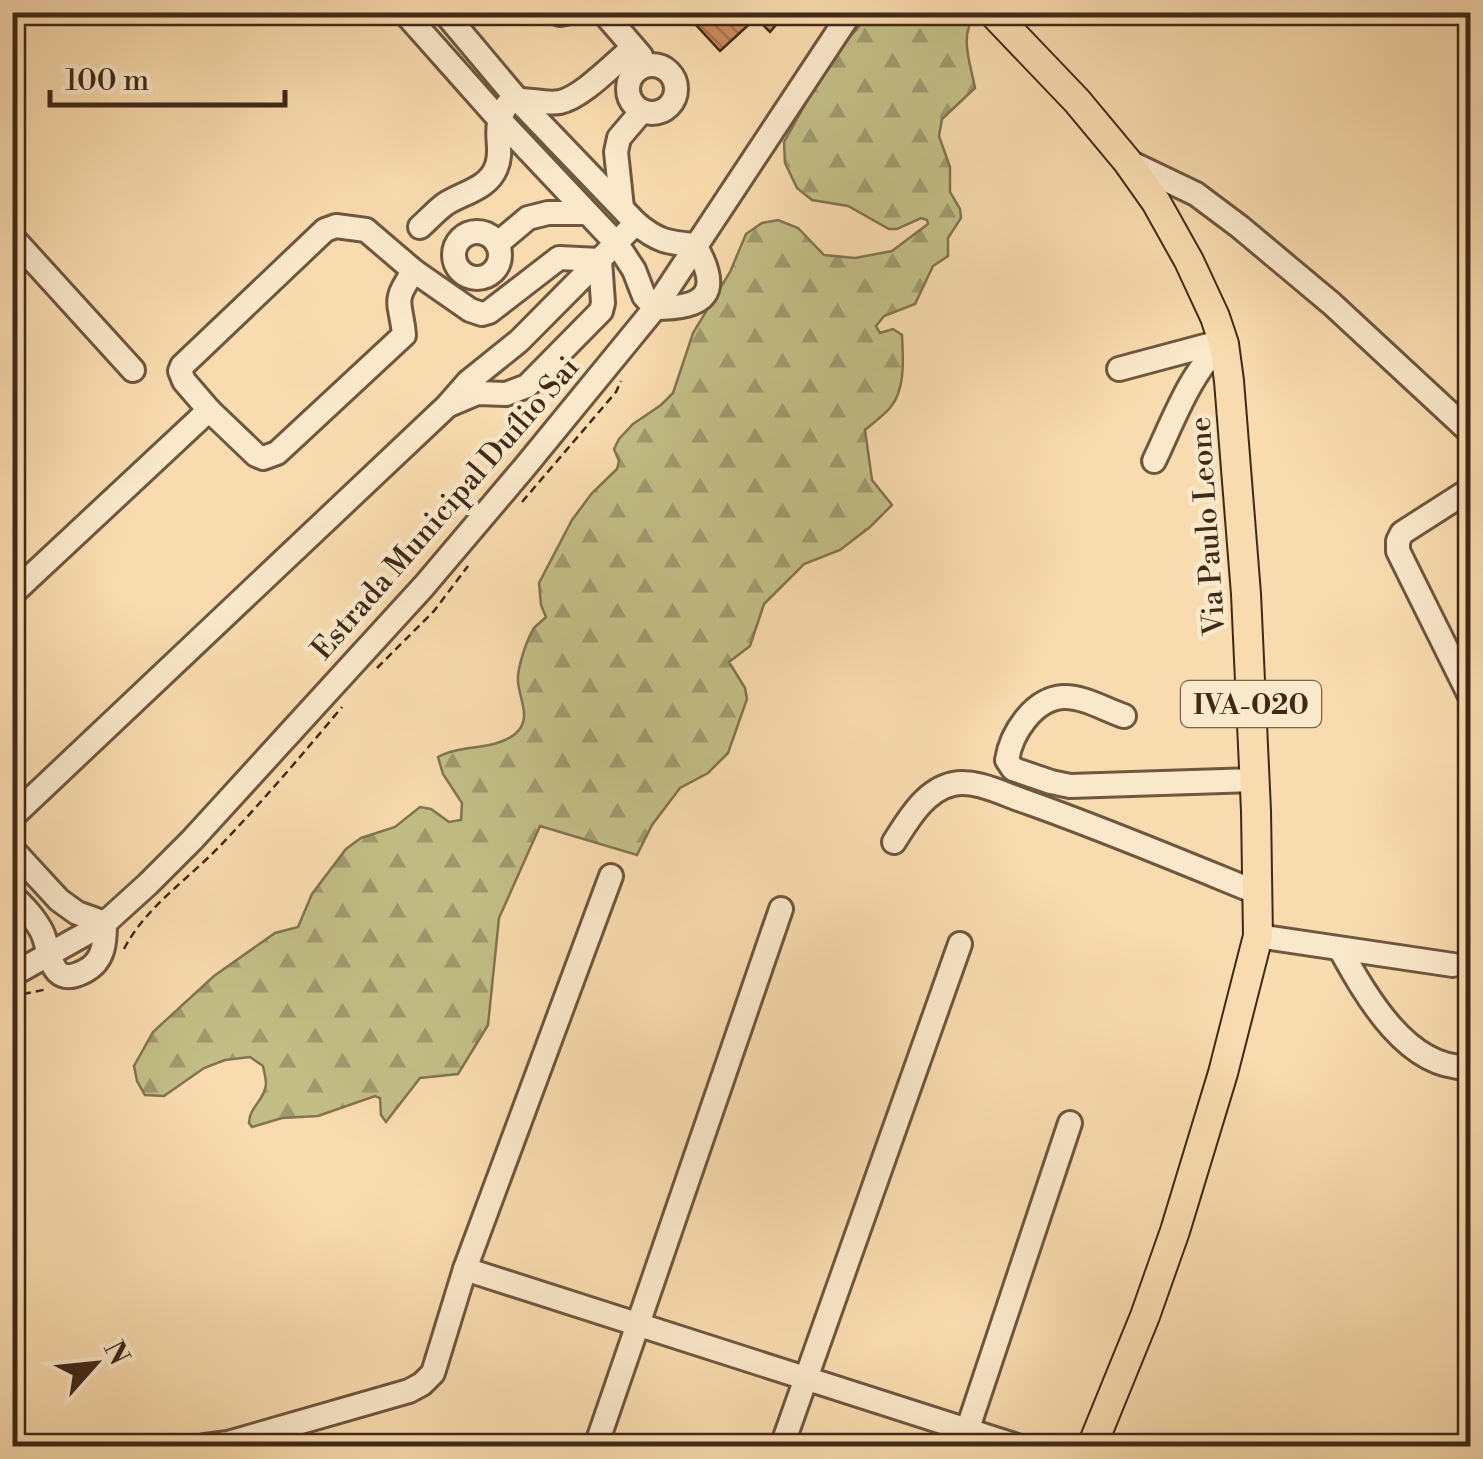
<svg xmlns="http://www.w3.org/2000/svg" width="1483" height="1459" viewBox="0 0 1483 1459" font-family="'Libre Bodoni',serif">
	<defs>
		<pattern id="forest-firs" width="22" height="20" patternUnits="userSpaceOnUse" patternTransform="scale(2.5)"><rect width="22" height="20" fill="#c3be86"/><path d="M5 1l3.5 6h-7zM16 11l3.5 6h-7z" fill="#a09a6d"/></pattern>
		<pattern id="building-back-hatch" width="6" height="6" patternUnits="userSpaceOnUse" patternTransform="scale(2.5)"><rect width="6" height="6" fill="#ce8a5d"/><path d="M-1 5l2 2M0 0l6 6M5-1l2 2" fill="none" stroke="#a9714c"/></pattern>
	</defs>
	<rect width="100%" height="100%" fill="#f8dbae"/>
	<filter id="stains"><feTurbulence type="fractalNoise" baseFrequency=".002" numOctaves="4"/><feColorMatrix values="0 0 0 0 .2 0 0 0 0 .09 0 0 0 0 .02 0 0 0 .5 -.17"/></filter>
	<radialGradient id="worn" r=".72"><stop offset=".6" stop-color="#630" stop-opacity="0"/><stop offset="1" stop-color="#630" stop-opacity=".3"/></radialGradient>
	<path fill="url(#forest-firs)" stroke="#82744f" stroke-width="2.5" d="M868,13H974L976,15C958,34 971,65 975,88L942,119L939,136L950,167V192L960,209L961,218L948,238V256L933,266L915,304L884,316L876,326L880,333L893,329L902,335C903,358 906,389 890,408C883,416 873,423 865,430L872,480L892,505L870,527L840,550L804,564L764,604L750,646L729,662L745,688L747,699L728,753L708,773L680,788L652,825L637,855L540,826L499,918L488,1025L458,1074L420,1078L386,1122L381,1115L380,1098L375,1096L318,1116L282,1118L252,1127L249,1123C249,1107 265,1100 266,1084C266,1078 264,1072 263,1066L250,1057L225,1060L204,1068L164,1096L145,1095L137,1081L134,1066L153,1032L214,976L275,933L298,927L312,894L346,849L361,838L395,827L420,807L431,809L449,822L461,820L462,803L443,774L438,757C461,744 494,751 515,734C533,719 519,700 518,681C517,668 527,639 534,628C538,624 542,621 546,617L541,605L539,583L572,520L592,493L617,469L619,461L614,449L619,439L633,424L661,405L673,393L693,333L730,272L746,234L762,223L778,220L798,228L824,255L855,258L892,251L928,224L927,220L921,218L897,229H889L848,206L812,200L797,188L785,163L784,142L833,55L857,29Z"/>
	<polygon fill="url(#building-back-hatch)" stroke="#412918" stroke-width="2.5" points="684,12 787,12 770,32 756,18 720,51"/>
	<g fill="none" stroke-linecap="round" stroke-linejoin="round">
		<defs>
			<g id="minor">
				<path d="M404,12L499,119L617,244L634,270L644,296L655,308C706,308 723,293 695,245"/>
				<path d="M444,12L517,99L636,223C657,241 668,243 695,245"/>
				<polyline points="555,12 560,14 570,12"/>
				<polyline points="603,12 641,56"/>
				<circle cx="652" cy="89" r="24"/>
				<polyline points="1127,161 1196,194 1240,227 1332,304 1470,432"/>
				<polyline points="622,208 616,152 619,138 642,111"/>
				<path d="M420,227C428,220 436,211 444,205C461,193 487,190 496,168C506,145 487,128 511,100C527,98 545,105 560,102C583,97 614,63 633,48"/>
				<circle cx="477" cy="255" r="23"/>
				<polyline points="12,237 133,370"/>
				<polyline points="497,244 528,218 548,213 586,213"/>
				<polyline points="1119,369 1220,342"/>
				<polyline points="451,404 477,393 506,394 527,386 601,311 603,303 600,260"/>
				<path d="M209,410L256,455L263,458L277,453L404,335C401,301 391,303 414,271"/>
				<path d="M1154,461C1171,426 1193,365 1224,344"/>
				<polyline points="1466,492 1402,533 1398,541 1398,551 1470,696"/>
				<polyline points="12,594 209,410 184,381 180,371 182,366 325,230 336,226 366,230 414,271 470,310 482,314 489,312 559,258 600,260"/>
				<path d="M1124,716C1106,710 1083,696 1063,697C1033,699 1011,734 1007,760L1013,769L1051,782L1070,786L1254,780"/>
				<polyline points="12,817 447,406 468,382 519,341 636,223"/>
				<path d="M894,842C908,820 925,790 953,784C977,779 1005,795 1027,802C1106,830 1182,862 1258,893"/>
				<path d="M12,849L59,900L77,913L105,923C105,943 104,961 85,971C49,990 51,951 42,932C35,918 24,907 12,895"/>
				<polyline points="1258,936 1453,965"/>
				<path d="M1340,949C1366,996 1408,1071 1470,1067"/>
				<polyline points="12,975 105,923 148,884 192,840 424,586 524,468 655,308 851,12"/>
				<polyline points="465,1269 1017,1446"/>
				<polyline points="205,1446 228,1443 409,1391 422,1384 433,1373 465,1269 611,876"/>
				<polyline points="596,1446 781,909"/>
				<polyline points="782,1446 960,944"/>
				<polyline points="962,1446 1070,1123"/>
			</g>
			<polyline id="major" points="992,12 1077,101 1127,161 1156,202 1189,261 1215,317 1224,344 1229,381 1246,594 1256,811 1258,936 1223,1073 1175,1231 1145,1316 1092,1446"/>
		</defs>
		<use href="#minor" stroke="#6f563e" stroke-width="28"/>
		<use href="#major" stroke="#412918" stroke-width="32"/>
		<g stroke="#412918" stroke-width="2.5" stroke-dasharray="8 5" stroke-linecap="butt">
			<polyline points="522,502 616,392 621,381"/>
			<polyline points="377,668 434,611 468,566"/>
			<path d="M124,949C145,908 187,880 219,847C262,802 302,755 342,707"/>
			<polyline points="12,1001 23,994 48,989"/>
		</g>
		<use href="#minor" stroke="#fae8ca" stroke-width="22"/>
		<use href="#major" stroke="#f8dbae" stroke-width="28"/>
	</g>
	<g text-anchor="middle" stroke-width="9" stroke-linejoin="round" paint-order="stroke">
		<rect fill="#fae8ca" stroke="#78624d" stroke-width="2.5" x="1181" y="681" width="140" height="46" rx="8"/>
		<g font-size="28" font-weight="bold" fill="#412918">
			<text x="1251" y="714">IVA-020</text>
		</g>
		<g font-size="30" fill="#412918" stroke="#fae8ca">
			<text transform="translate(445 508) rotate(-49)" y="10">Estrada Municipal Duílio Sai</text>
			<text transform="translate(1207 526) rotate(-94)" y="10">Via Paulo Leone</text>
		</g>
	</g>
	<rect width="1483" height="1459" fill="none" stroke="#f8dbae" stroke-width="50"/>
	<rect x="15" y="15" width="1453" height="1429" fill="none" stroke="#412918" stroke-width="5"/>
	<rect x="25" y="25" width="1433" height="1409" fill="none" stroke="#412918" stroke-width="2.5"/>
	<g transform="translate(95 1364) rotate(63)" stroke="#fae8ca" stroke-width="8" paint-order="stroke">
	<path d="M0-8L18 38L0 25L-18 38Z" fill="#412918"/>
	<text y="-15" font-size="28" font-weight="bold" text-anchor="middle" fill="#412918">N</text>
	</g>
	<path d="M50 90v15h235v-15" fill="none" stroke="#412918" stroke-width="5"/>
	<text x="65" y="90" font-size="30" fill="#412918" stroke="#fae8ca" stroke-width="8" paint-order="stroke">100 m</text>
	<rect width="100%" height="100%" filter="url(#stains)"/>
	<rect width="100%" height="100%" fill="url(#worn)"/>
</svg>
